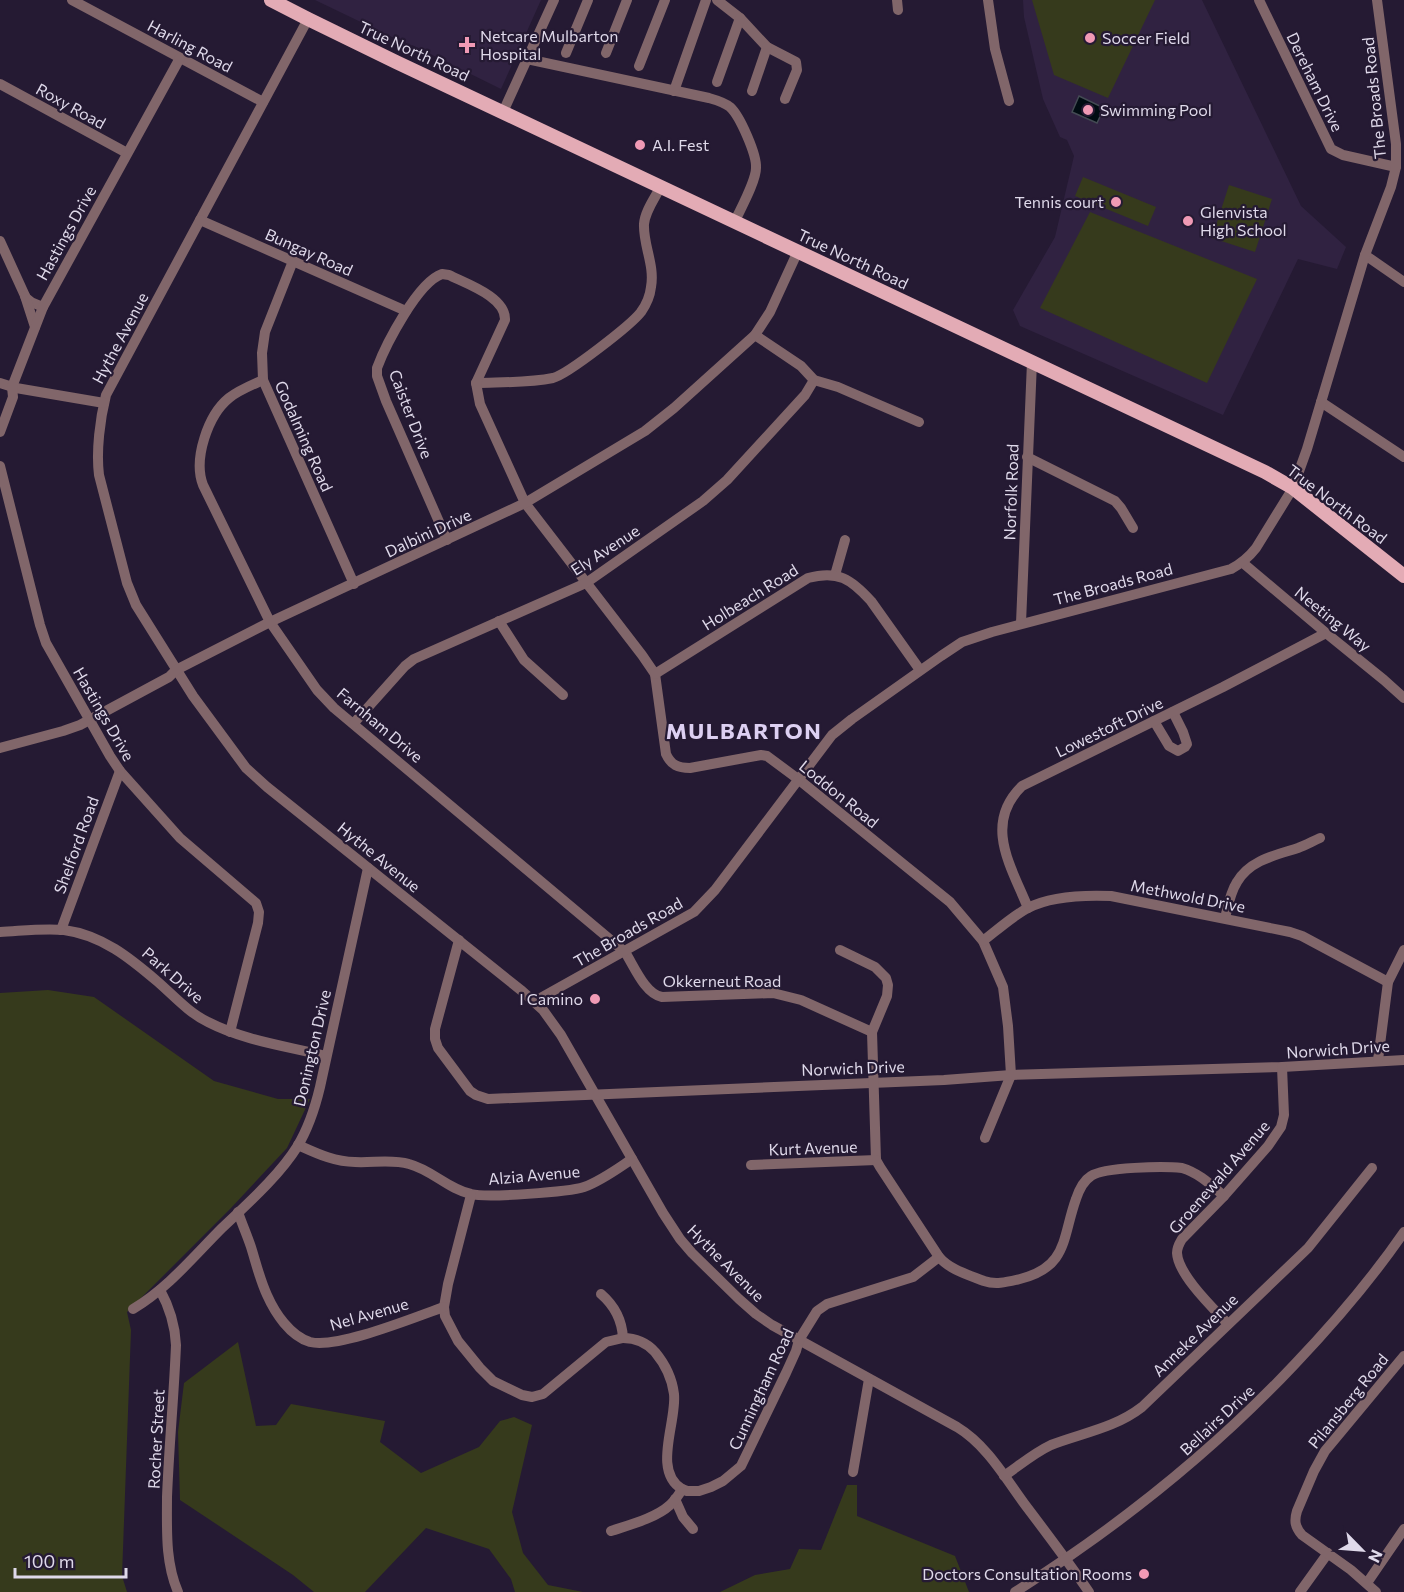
<svg xmlns="http://www.w3.org/2000/svg" width="1404" height="1592" viewBox="0 0 1404 1592" font-family="Commissioner,sans-serif">
	<rect width="100%" height="100%" fill="#251a33"/>
	<g fill="#302241">
		<polygon points="315,0 541,0 501,89 412,45 411,46 406,43 405,41 399,38 399,36 395,36 394,38"/>
		<polygon points="1023,0 1202,0 1301,206 1346,247 1337,269 1298,259 1223,415 1020,326 1013,310 1055,237 1074,156 1067,140 1060,137 1043,99 1024,17"/>
	</g>
	<g fill="#363a1c">
		<polygon points="1032,0 1155,0 1108,98 1054,75"/>
		<polygon points="1083,177 1156,207 1148,226 1075,196"/>
		<polygon points="1229,185 1272,199 1255,252 1212,238"/>
		<polygon points="1090,212 1257,279 1207,383 1040,308"/>
		<polygon points="48,990 94,997 214,1081 278,1099 310,1099 287,1148 231,1208 127,1312 131,1330 122,1576 127,1592 0,1592 0,993"/>
		<polygon points="238,1342 256,1426 276,1425 291,1404 385,1421 380,1442 421,1473 479,1447 500,1421 514,1417 532,1425 512,1512 523,1553 548,1585 583,1592 515,1592 511,1579 489,1549 426,1528 365,1592 314,1592 293,1575 180,1500 178,1432 184,1383"/>
		<polygon points="847,1485 857,1485 857,1516 955,1556 969,1592 720,1592 755,1575 790,1569 799,1549 821,1550"/>
	</g>
	<polygon fill="#000c12" stroke="#434a53" stroke-width="1.5" points="1079,96 1104,108 1097,123 1072,112"/>
	<g fill="none" stroke-linecap="round" stroke-linejoin="round">
		<g stroke="#81666a" stroke-width="10">
			<polyline points="72,0 263,102"/>
			<polyline points="717,0 740,18 767,47 796,62 797,70 785,99"/>
			<polyline points="897,0 898,10"/>
			<polyline points="988,0 995,49 1009,101"/>
			<polyline points="1259,0 1331,149 1343,155 1396,167"/>
			<path d="M308,19L106,395C100,419 96,451 99,475L127,583L136,605L193,696L246,768L267,787L522,991L543,1010L561,1035L663,1213L680,1239L692,1253L739,1299L756,1314L772,1325L957,1427C987,1445 1006,1479 1026,1506C1048,1535 1069,1563 1089,1592"/>
			<polyline points="566,53 588,0"/>
			<polyline points="606,53 627,0"/>
			<path d="M527,59L709,98C716,100 724,102 730,107C740,116 757,155 756,168C756,181 741,208 735,221"/>
			<polyline points="639,66 665,0"/>
			<polyline points="717,82 740,18"/>
			<polyline points="0,84 127,153"/>
			<polyline points="674,91 706,0"/>
			<polyline points="752,91 767,47"/>
			<polyline points="503,112 554,0"/>
			<polyline points="200,220 406,311"/>
			<polyline points="0,241 26,298 31,302 43,307"/>
			<polyline points="1365,255 1404,282"/>
			<polyline points="293,261 265,332 262,353 263,380 354,584"/>
			<polyline points="25,296 35,327"/>
			<polyline points="755,335 801,366 814,380 838,387 919,422"/>
			<path d="M263,380C252,385 239,390 229,398C208,415 193,459 203,485L270,622L317,690L334,708L625,952C634,966 645,994 662,997L773,993L801,1000L872,1032"/>
			<polyline points="0,383 16,388 104,403"/>
			<path d="M476,383C501,382 528,383 553,378C568,374 631,325 641,312C646,305 650,296 651,287C655,265 643,245 644,224C645,211 655,198 661,186"/>
			<polyline points="1321,402 1404,457"/>
			<polyline points="0,432 13,397 12,387 43,307 180,58"/>
			<polyline points="1027,457 1115,501 1121,508 1133,528"/>
			<polyline points="0,466 40,625 46,643 110,756 120,771 180,838 256,903 259,912 258,923 230,1032"/>
			<path d="M447,540L386,401L377,376V368C386,344 418,282 442,274L449,275C467,284 506,297 505,320L476,383L480,404L525,503L642,655L655,674L666,754C671,765 678,768 690,768L761,755L767,756L798,779L950,902L983,941L1003,987L1008,1026L1011,1075L985,1138"/>
			<polyline points="1243,563 1326,633 1384,680 1404,698"/>
			<polyline points="835,575 845,540"/>
			<polyline points="499,621 524,660 563,695"/>
			<polyline points="1021,623 1032,362"/>
			<path d="M655,674L808,578C838,570 851,579 871,601L920,670"/>
			<polyline points="1154,721 1169,746 1178,751 1185,747 1187,744 1183,732 1173,712"/>
			<polyline points="354,723 405,666 414,659 586,583 703,501 727,480 805,395 814,380"/>
			<polyline points="0,748 63,731 80,725 169,677 176,670 270,622 525,503 645,431 674,408 755,335 770,312 798,251"/>
			<path d="M1028,908C1011,866 983,824 1022,786L1223,687L1326,633"/>
			<path d="M1225,918C1228,906 1230,893 1237,882C1250,860 1276,855 1298,848C1306,845 1313,841 1320,838"/>
			<polyline points="61,930 120,771"/>
			<path d="M0,932C21,931 43,928 64,930C102,935 130,958 158,982C174,996 189,1013 208,1022C245,1041 287,1046 326,1056"/>
			<polyline points="459,940 435,1029 435,1039 438,1048 470,1091 476,1095 488,1099 944,1080 1011,1075 1282,1067 1404,1060"/>
			<path d="M983,941C996,931 1014,915 1028,908C1051,896 1086,895 1111,896L1290,932L1302,936L1388,982"/>
			<path d="M840,950L875,967L886,978L888,985L887,996L872,1032L876,1160L880,1167L939,1257C950,1270 969,1275 984,1281C996,1285 1007,1282 1020,1279C1068,1267 1062,1238 1076,1199C1079,1190 1083,1181 1091,1176C1104,1167 1164,1166 1182,1168C1199,1173 1211,1185 1224,1196"/>
			<path d="M535,1001L694,912L715,890L832,735L852,719L941,656L962,642L992,632L1231,569C1242,563 1249,557 1256,548L1293,488L1307,449L1365,255L1391,187L1396,167V144L1377,0"/>
			<polyline points="1378,1060 1388,982 1404,950"/>
			<path d="M298,1145C316,1153 334,1162 355,1162C373,1163 392,1159 409,1164C432,1170 448,1189 471,1194C487,1198 569,1192 584,1187C601,1181 617,1169 632,1159"/>
			<polyline points="751,1165 876,1160"/>
			<polyline points="471,1195 448,1284 444,1307 445,1316 458,1341 480,1368 493,1381 522,1395 532,1397 543,1394 606,1342 623,1338"/>
			<path d="M238,1212C242,1224 247,1235 251,1247C256,1263 260,1280 267,1295C275,1313 290,1336 310,1342C338,1349 415,1317 444,1307"/>
			<path d="M160,1290C170,1308 175,1324 176,1345C174,1395 169,1446 167,1497C167,1529 165,1562 178,1592"/>
			<path d="M601,1294C615,1306 622,1320 623,1338C636,1338 646,1342 655,1352C665,1364 672,1378 674,1394C677,1422 652,1471 682,1489"/>
			<path d="M133,1309C168,1288 193,1257 222,1228C246,1205 279,1176 297,1147C308,1129 315,1108 320,1087L368,868"/>
			<path d="M1228,1324C1214,1309 1178,1275 1177,1253C1177,1247 1179,1244 1182,1239L1224,1196L1268,1146L1281,1127L1284,1115L1282,1067"/>
			<polyline points="853,1472 869,1379"/>
			<path d="M1004,1476C1020,1465 1034,1453 1051,1445C1082,1433 1115,1428 1142,1407L1308,1248L1372,1168"/>
			<polyline points="675,1499 683,1517 693,1529"/>
			<path d="M611,1531C629,1525 656,1518 670,1505C675,1500 679,1495 682,1489L687,1491H699L711,1487L723,1481L741,1466L786,1373L796,1351L799,1340L817,1311L827,1304L913,1277L939,1257"/>
			<polyline points="1367,1583 1404,1529"/>
			<path d="M1015,1592C1118,1527 1210,1454 1294,1365C1334,1323 1371,1280 1404,1232"/>
			<polyline points="1300,1592 1328,1553"/>
			<path d="M1376,1592L1351,1570L1302,1535C1295,1527 1294,1521 1297,1511L1314,1471L1325,1451L1404,1356"/>
		</g>
		<polyline stroke="#e3abb5" stroke-width="14" points="271,0 308,19 396,62 1265,472 1293,488 1404,576"/>
	</g>
	<g fill="#f09ab5" stroke="#251a33" stroke-width="2">
		<circle cx="1090" cy="38" r="6"/>
		<path d="M464 36h6v6h6v6h-6v6h-6v-6h-6v-6h6z"/>
		<circle cx="1088" cy="110" r="6"/>
		<circle cx="640" cy="145" r="6"/>
		<circle cx="1116" cy="202" r="6"/>
		<circle cx="1188" cy="221" r="6"/>
		<circle cx="595" cy="999" r="6"/>
		<circle cx="1144" cy="1574" r="6"/>
	</g>
	<g text-anchor="middle" stroke-width="4.5" stroke-linejoin="round" paint-order="stroke">
		<g font-size="16" fill="#dfd9ea" stroke="#251a33" text-anchor="start">
			<text x="480" y="42">Netcare Mulbarton<tspan x="480" dy="18">Hospital</tspan></text>
			<text x="1102" y="44">Soccer Field</text>
			<text x="1100" y="116">Swimming Pool</text>
			<text x="652" y="151">A.I. Fest</text>
			<text x="1104" y="208" text-anchor="end">Tennis court</text>
			<text x="1200" y="218">Glenvista<tspan x="1200" dy="18">High School</tspan></text>
			<text x="583" y="1005" text-anchor="end">I Camino</text>
			<text x="1132" y="1580" text-anchor="end">Doctors Consultation Rooms</text>
		</g>
		<g font-size="16" fill="#dfd9ea" stroke="#251a33">
			<text transform="translate(190 46) rotate(28)" y="6">Harling Road</text>
			<text transform="translate(414 51) rotate(25)" y="6">True North Road</text>
			<text transform="translate(1315 82) rotate(64)" y="6">Dereham Drive</text>
			<text transform="translate(1374 98) rotate(-96)" y="6">The Broads Road</text>
			<text transform="translate(71 106) rotate(29)" y="6">Roxy Road</text>
			<text transform="translate(66 233) rotate(-61)" y="6">Hastings Drive</text>
			<text transform="translate(309 252) rotate(24)" y="6">Bungay Road</text>
			<text transform="translate(853 259) rotate(25)" y="6">True North Road</text>
			<text transform="translate(120 338) rotate(-62)" y="6">Hythe Avenue</text>
			<text transform="translate(411 414) rotate(69)" y="6">Caister Drive</text>
			<text transform="translate(304 436) rotate(66)" y="6">Godalming Road</text>
			<text transform="translate(1011 492) rotate(-88)" y="6">Norfolk Road</text>
			<text transform="translate(1337 504) rotate(37)" y="6">True North Road</text>
			<text transform="translate(428 533) rotate(-25)" y="6">Dalbini Drive</text>
			<text transform="translate(605 550) rotate(-33)" y="6">Ely Avenue</text>
			<text transform="translate(1113 584) rotate(-15)" y="6">The Broads Road</text>
			<text transform="translate(750 597) rotate(-32)" y="6">Holbeach Road</text>
			<text transform="translate(1333 619) rotate(39)" y="6">Neeting Way</text>
			<text transform="translate(104 714) rotate(60)" y="6">Hastings Drive</text>
			<text transform="translate(380 725) rotate(40)" y="6">Farnham Drive</text>
			<text transform="translate(1109 727) rotate(-26)" y="6">Lowestoft Drive</text>
			<text transform="translate(839 794) rotate(39)" y="6">Loddon Road</text>
			<text transform="translate(76 845) rotate(-70)" y="6">Shelford Road</text>
			<text transform="translate(379 857) rotate(39)" y="6">Hythe Avenue</text>
			<text transform="translate(1188 896) rotate(11)" y="6">Methwold Drive</text>
			<text transform="translate(628 932) rotate(-30)" y="6">The Broads Road</text>
			<text transform="translate(173 975) rotate(41)" y="6">Park Drive</text>
			<text x="722" y="987">Okkerneut Road</text>
			<text transform="translate(312 1048) rotate(-77)" y="6">Donington Drive</text>
			<text transform="translate(1338 1049) rotate(-4)" y="6">Norwich Drive</text>
			<text transform="translate(853 1068) rotate(-2)" y="6">Norwich Drive</text>
			<text transform="translate(813 1148) rotate(-2)" y="6">Kurt Avenue</text>
			<text transform="translate(534 1175) rotate(-5)" y="6">Alzia Avenue</text>
			<text transform="translate(1219 1177) rotate(-49)" y="6">Groenewald Avenue</text>
			<text transform="translate(726 1263) rotate(45)" y="6">Hythe Avenue</text>
			<text transform="translate(369 1314) rotate(-16)" y="6">Nel Avenue</text>
			<text transform="translate(1195 1335) rotate(-44)" y="6">Anneke Avenue</text>
			<text transform="translate(761 1389) rotate(-65)" y="6">Cunningham Road</text>
			<text transform="translate(1348 1401) rotate(-51)" y="6">Pilansberg Road</text>
			<text transform="translate(1217 1420) rotate(-43)" y="6">Bellairs Drive</text>
			<text transform="translate(156 1439) rotate(-87)" y="6">Rocher Street</text>
		</g>
		<g font-size="22" font-weight="bold" letter-spacing="1.5" fill="#ddd0f2" stroke="#251a33">
			<text x="744" y="739">MULBARTON</text>
		</g>
	</g>
	<g transform="translate(1362 1550) rotate(115)" stroke="#251a33" stroke-width="4.5" paint-order="stroke">
	<path d="M0-4.5L10 22L0 15L-10 22Z" fill="#dfd9ea"/>
	<text y="-9" font-size="16" font-weight="bold" text-anchor="middle" fill="#dfd9ea">N</text>
	</g>
	<path d="M15 1568v9h111v-9" fill="none" stroke="#dfd9ea" stroke-width="3"/>
	<text x="24" y="1568" font-size="18" fill="#dfd9ea" stroke="#251a33" stroke-width="4.5" paint-order="stroke">100 m</text>
</svg>
